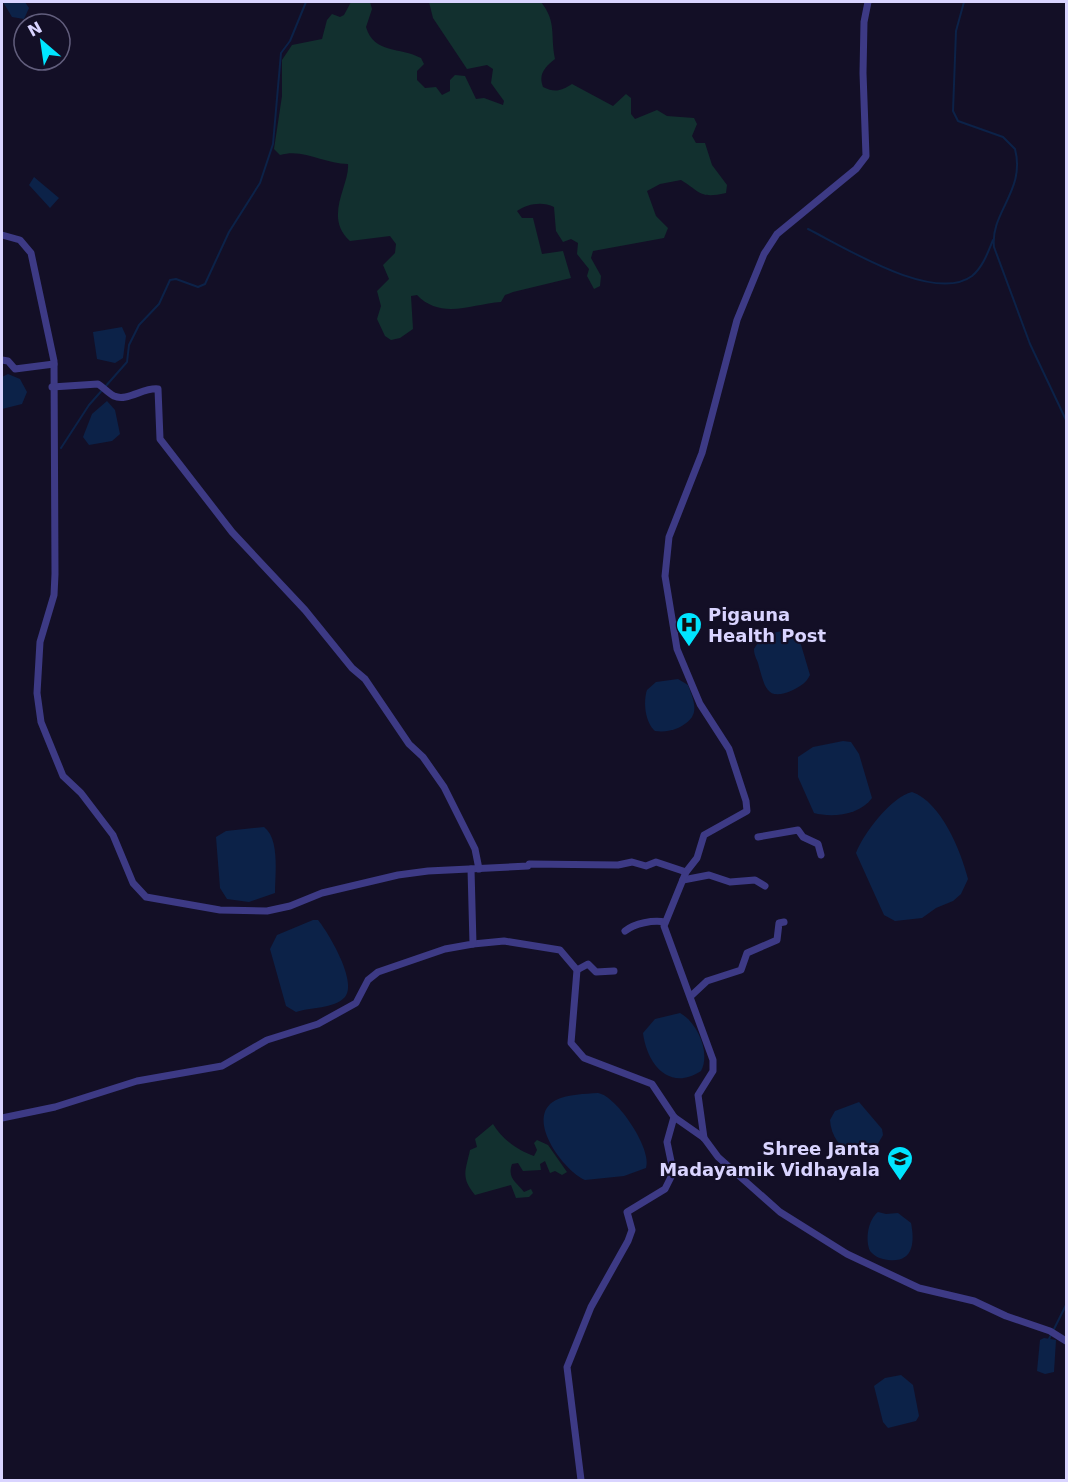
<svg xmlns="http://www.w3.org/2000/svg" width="1068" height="1482" viewBox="0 0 1068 1482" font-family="'DejaVu Sans',sans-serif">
	<rect width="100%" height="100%" fill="#130f26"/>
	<g fill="#12302f">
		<path d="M351,2H370L372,9L366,27C374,54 400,47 421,58L424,64L417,71V80L425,88L436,87L442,95L450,91V80L455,75L465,76L476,99L484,98L503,105L504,101L491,83L493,69L487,65L467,69L433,18L429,2H541C557,22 550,35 555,59C545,67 538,74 543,87C555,93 561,91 572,84L613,106L626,94L631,98V114L635,119L657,110L667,116L694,118L697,124L692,136L696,143H705L712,165L727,185L726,193C699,199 701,192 681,180L660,184L647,191L656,216L668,228L664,238L593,251L591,258L601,276L600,286L594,289L587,276L589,269L577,254L578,243L571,239L563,242L556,231L554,207C542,201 527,204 517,211L522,218H533L542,254L563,251L571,278L513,292L505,295L501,302C472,304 441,320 417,295L411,296L413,329L400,338L391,340L385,336L377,319L381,306L377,291L389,279L383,265L395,253L396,244L390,236L350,241C323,217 350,185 348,164C324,164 304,148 280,155L274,149L282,96V60L292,45L322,39L327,20L332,14L340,17L344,15Z"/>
		<path d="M493,1124C501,1138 518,1151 534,1156L537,1150L534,1143L537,1140L548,1145L567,1172L562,1175L555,1171L550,1173L545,1161L540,1164L541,1170L523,1171L518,1163L512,1164C507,1178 516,1182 524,1192L531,1189L533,1193L529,1197L516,1198L511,1185L475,1195C460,1177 466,1170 470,1150L477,1147L475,1139Z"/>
	</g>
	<g fill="#0c2248">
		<polygon points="3,2 25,2 29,8 24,19 12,17"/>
		<polygon points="34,177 59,198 50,208 29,185"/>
		<polygon points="122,327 126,336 123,358 115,363 97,359 93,332"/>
		<polygon points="8,374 20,379 27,392 22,404 2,409 2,377"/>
		<polygon points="107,401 115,410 120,434 112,441 89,445 83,437 92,414"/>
		<path d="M790,630L799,638L810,675C806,683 801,686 793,690C767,702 765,687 759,667C758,660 754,657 754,649C762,634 774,632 790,630Z"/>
		<path d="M678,679L688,685C696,706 700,717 678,728C671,731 663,732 655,731C645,722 643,702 647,690L656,682Z"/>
		<path d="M843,741L851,742L859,754L872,798C860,815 832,818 814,813L798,777V757L813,747Z"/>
		<path d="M912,792C941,802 961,851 968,879L961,894L953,901L936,908L922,918L895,921L884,915L856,853C863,834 891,797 912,792Z"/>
		<path d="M264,827C280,839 275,874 275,893L249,902L227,899L220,888L216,837L226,831Z"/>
		<path d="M313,920H318C328,932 358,982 345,997C334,1009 310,1007 296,1012L286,1006L270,949L277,935Z"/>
		<path d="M680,1013C697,1022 711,1053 701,1071C669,1092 647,1064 643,1033L655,1019Z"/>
		<path d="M598,1093C617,1096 653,1150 646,1168L624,1176L585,1180C564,1171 523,1117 556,1100C568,1094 585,1094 598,1093Z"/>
		<path d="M859,1102L882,1129L883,1135L875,1149L854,1155C840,1148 831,1136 830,1120L835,1111Z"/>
		<path d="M878,1212L886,1214L898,1213L911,1223C915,1243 913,1263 888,1260C881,1259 875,1257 870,1251C865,1239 868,1220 878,1212Z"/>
		<polygon points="1044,1338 1056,1340 1054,1372 1045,1374 1037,1371 1040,1340"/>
		<polygon points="901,1375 913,1385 919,1416 916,1421 888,1428 883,1422 874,1386 885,1378"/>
	</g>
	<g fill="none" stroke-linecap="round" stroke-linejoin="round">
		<g stroke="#0c2248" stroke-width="2">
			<path d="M964,2L956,31L953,111L958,121L1003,137L1015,149C1026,191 990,212 994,247L1030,344L1066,420"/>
			<path d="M808,229C844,247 934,304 972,276C983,267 988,252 993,240"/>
			<polyline points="61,448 89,405 127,362 129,345 139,325 159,304 170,280 176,279 198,287 205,284 229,232 260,183 273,144 281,53 290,41 306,2"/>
			<polyline points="1049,1339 1066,1305"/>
		</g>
		<g stroke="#3d3a85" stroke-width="7">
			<polyline points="2,235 20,240 31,253 54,361 55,574 54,595 40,642 37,693 41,722 63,776 81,793 113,835 133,883 146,897 220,910 267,911 290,906 322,893 398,875 428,871 528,866 529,864 618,865 632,862 646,866 656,862 686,872"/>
			<polyline points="2,360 8,361 15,369 54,364"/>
			<path d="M52,387L98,384C103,387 108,393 114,396C127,402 144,387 158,389L160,439L232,532L305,610L352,668L365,679L409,744L423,757L444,787L475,849L479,869"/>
			<polyline points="758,837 798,830 803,837 818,844 821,855"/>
			<polyline points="683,880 709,875 730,882 755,880 765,886"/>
			<path d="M625,931C635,923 653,920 665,922"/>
			<polyline points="473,944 504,941 560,950 577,970 571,1043 584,1058 652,1084 674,1117 704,1138 718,1157 780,1212 847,1254 919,1288 974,1301 1006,1316 1050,1331 1066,1341"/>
			<polyline points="577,970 588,964 596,972 614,971"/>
			<polyline points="691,996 707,981 741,970 747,953 777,940 779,923 784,922"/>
			<polyline points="2,1118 55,1107 137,1081 222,1066 267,1040 318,1024 356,1003 368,980 378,972 445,949 473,944 471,869"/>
			<polyline points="704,1138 698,1095 713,1071 713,1060 664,926 686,872 697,858 704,835 747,811 746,801 729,749 700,704 677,649 665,576 669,537 702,453 737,320 764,254 777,234 856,169 866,156 863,73 864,22 868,2"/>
			<polyline points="581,1480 567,1367 591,1307 628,1241 632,1230 627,1212 665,1189 671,1177 672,1166 667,1142 674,1117"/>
		</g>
	</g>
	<defs>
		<symbol id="hospital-pin" viewBox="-11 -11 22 30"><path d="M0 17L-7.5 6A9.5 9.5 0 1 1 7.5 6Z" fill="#00e5ff" stroke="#130f26"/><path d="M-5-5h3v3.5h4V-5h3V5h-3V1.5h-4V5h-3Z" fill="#111"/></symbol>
		<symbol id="school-pin" viewBox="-11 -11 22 30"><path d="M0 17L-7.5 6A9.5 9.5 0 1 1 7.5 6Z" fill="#00e5ff" stroke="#130f26"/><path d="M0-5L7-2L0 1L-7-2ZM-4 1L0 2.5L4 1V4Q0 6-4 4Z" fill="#111"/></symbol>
	</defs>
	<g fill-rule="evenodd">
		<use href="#hospital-pin" x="674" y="610" width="30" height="40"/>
		<use href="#school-pin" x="885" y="1144" width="30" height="40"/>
	</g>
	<g text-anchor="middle" stroke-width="4.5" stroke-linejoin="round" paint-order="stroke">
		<g font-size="18" font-weight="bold" fill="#d9d4ff" stroke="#130f26" text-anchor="start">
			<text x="708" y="621">Pigauna<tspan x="708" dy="21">Health Post</tspan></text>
			<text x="880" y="1155" text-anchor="end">Shree Janta<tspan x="880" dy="21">Madayamik Vidhayala</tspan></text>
		</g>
	</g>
	<rect width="1068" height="1482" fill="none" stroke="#d9d4ff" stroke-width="6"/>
	<g transform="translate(42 42) rotate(331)"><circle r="28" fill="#130f26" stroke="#625e7d" stroke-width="1.5"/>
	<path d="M0-4.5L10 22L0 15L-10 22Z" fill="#00e5ff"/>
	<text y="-9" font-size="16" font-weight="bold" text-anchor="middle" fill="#d9d4ff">N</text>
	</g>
</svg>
